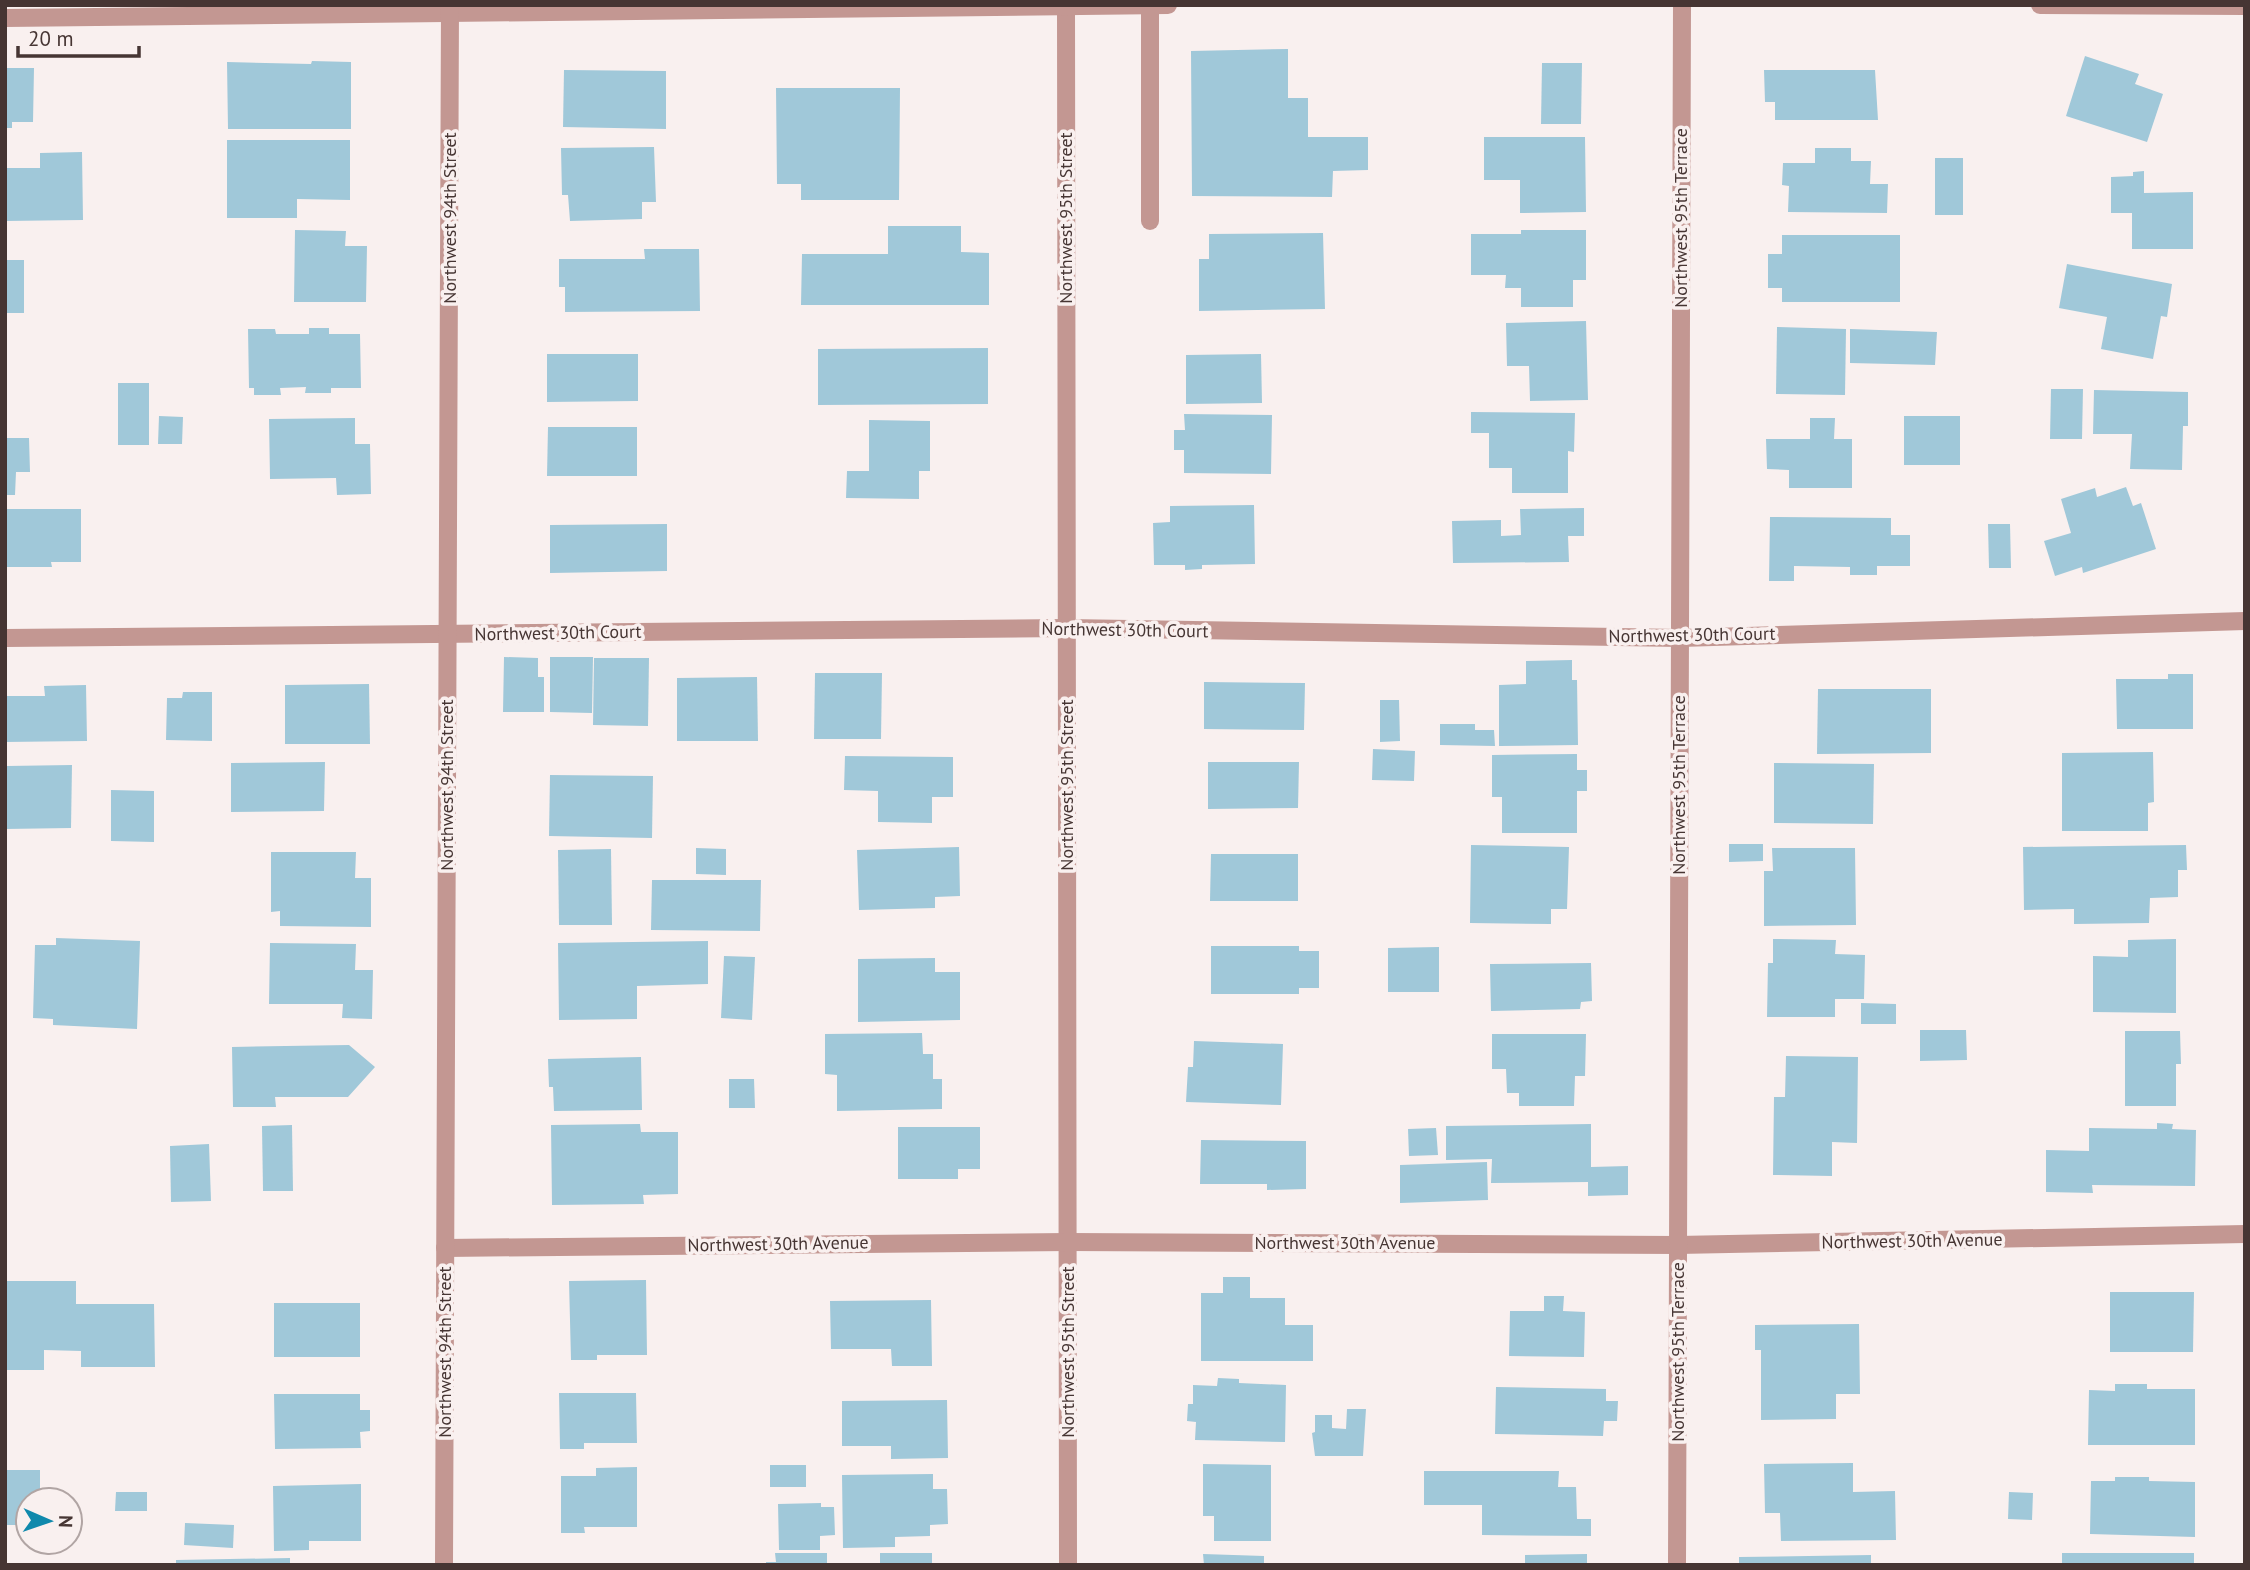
<svg xmlns="http://www.w3.org/2000/svg" width="2250" height="1570" viewBox="0 0 2250 1570" font-family="'PT Sans',sans-serif">
	<rect width="100%" height="100%" fill="#f9f0ef"/>
	<g fill="#a0c8d9">
		<polygon points="1288,49 1288,98 1308,98 1308,137 1368,137 1368,170 1333,171 1332,197 1192,196 1191,51"/>
		<polygon points="2085,56 2139,74 2135,84 2163,94 2147,142 2066,116"/>
		<polygon points="312,61 351,62 351,129 228,129 227,62 311,64"/>
		<polygon points="1542,63 1582,63 1581,124 1541,124"/>
		<polygon points="5,68 34,68 33,122 12,122 12,128 5,128"/>
		<polygon points="564,70 666,71 666,129 563,127"/>
		<polygon points="1764,70 1875,70 1878,120 1775,120 1775,102 1765,102"/>
		<polygon points="776,88 900,88 899,200 801,200 801,184 777,184"/>
		<polygon points="1484,137 1585,137 1586,212 1520,213 1520,180 1484,180"/>
		<polygon points="227,140 350,140 350,200 297,199 297,218 227,218"/>
		<polygon points="654,147 656,202 642,202 642,219 570,221 568,195 562,195 561,148"/>
		<polygon points="1815,148 1851,148 1851,161 1871,161 1870,184 1888,184 1887,213 1788,212 1789,186 1782,185 1783,163 1815,163"/>
		<polygon points="82,152 83,220 5,221 5,168 40,168 40,153"/>
		<rect x="1935" y="158" width="28" height="57"/>
		<polygon points="2144,171 2144,193 2193,192 2193,249 2132,249 2132,213 2111,213 2111,177 2133,176 2133,172"/>
		<polygon points="888,226 961,226 961,252 989,253 989,305 801,305 802,254 888,254"/>
		<polygon points="295,230 346,231 345,246 367,246 366,302 294,302"/>
		<polygon points="1521,230 1586,230 1586,280 1573,280 1573,307 1521,307 1521,288 1505,288 1506,275 1471,275 1471,234 1521,234"/>
		<polygon points="1323,233 1325,309 1199,311 1199,259 1209,259 1209,234"/>
		<polygon points="1782,235 1900,235 1900,302 1782,302 1782,288 1768,288 1768,254 1782,254"/>
		<polygon points="644,249 699,249 700,311 565,312 565,287 559,287 559,259 645,259"/>
		<rect x="5" y="260" width="19" height="53"/>
		<polygon points="2067,264 2172,284 2167,317 2161,316 2153,359 2101,349 2107,317 2059,308"/>
		<polygon points="1586,321 1588,400 1530,401 1529,366 1507,366 1506,323"/>
		<polygon points="1777,327 1846,329 1845,395 1776,394"/>
		<polygon points="309,328 329,328 329,334 360,334 361,388 331,388 331,393 305,393 306,387 280,388 281,395 254,395 254,388 249,388 248,329 275,329 276,334 309,334"/>
		<polygon points="1850,329 1937,332 1935,365 1850,363"/>
		<polygon points="988,348 988,404 818,405 818,349"/>
		<polygon points="547,354 638,354 638,401 547,402"/>
		<polygon points="1261,354 1262,403 1186,404 1186,355"/>
		<rect x="118" y="383" width="31" height="62"/>
		<polygon points="2051,389 2083,389 2082,439 2050,439"/>
		<polygon points="2094,390 2188,392 2188,426 2183,426 2182,470 2130,469 2132,434 2093,434"/>
		<polygon points="1471,412 1575,413 1574,452 1568,451 1568,493 1512,493 1512,468 1489,468 1489,433 1471,433"/>
		<polygon points="1184,414 1272,415 1271,474 1184,473 1184,450 1174,450 1174,430 1185,430"/>
		<polygon points="159,416 183,417 182,444 158,444"/>
		<rect x="1904" y="416" width="56" height="49"/>
		<polygon points="355,418 355,444 370,444 371,494 337,495 336,478 270,479 269,419"/>
		<polygon points="1810,418 1835,418 1834,439 1852,439 1852,488 1789,488 1789,470 1767,469 1766,439 1810,439"/>
		<polygon points="869,420 930,421 930,471 919,471 919,499 846,498 847,471 869,471"/>
		<polygon points="548,427 637,427 637,476 547,476"/>
		<polygon points="5,438 29,438 30,472 16,472 15,495 5,495"/>
		<polygon points="2126,487 2133,506 2141,503 2156,549 2083,573 2082,567 2055,576 2044,541 2071,533 2061,499 2095,488 2097,497"/>
		<polygon points="1254,505 1255,564 1202,565 1202,569 1185,570 1185,565 1154,565 1153,523 1170,522 1170,506"/>
		<polygon points="1584,508 1584,536 1568,536 1569,562 1453,563 1452,521 1501,520 1501,536 1521,535 1520,509"/>
		<polygon points="5,509 81,509 81,562 51,562 52,567 5,567"/>
		<polygon points="1770,517 1891,518 1891,535 1910,535 1910,566 1877,566 1877,575 1850,575 1850,567 1794,566 1794,581 1769,581"/>
		<polygon points="667,524 667,571 550,573 550,525"/>
		<polygon points="1988,524 2010,524 2011,568 1989,568"/>
		<polygon points="504,657 538,658 538,677 544,677 544,712 503,712"/>
		<polygon points="550,657 593,657 592,713 550,712"/>
		<polygon points="594,658 649,658 648,726 593,725"/>
		<polygon points="1572,660 1572,680 1577,680 1578,745 1499,746 1499,685 1526,684 1526,661"/>
		<polygon points="815,673 882,673 881,739 814,739"/>
		<polygon points="2168,674 2193,674 2193,729 2117,729 2116,679 2168,679"/>
		<polygon points="757,677 758,741 677,741 677,678"/>
		<polygon points="1204,682 1305,683 1304,730 1204,729"/>
		<polygon points="369,684 370,744 285,744 285,685"/>
		<polygon points="86,685 87,741 5,742 5,696 45,696 44,686"/>
		<polygon points="1818,689 1931,689 1931,753 1817,754"/>
		<polygon points="183,692 212,692 212,741 166,740 167,698 182,698"/>
		<polygon points="1380,700 1399,700 1400,741 1380,742"/>
		<polygon points="1440,724 1475,724 1475,730 1494,730 1495,746 1440,745"/>
		<polygon points="1373,749 1415,751 1414,781 1372,780"/>
		<polygon points="2153,752 2154,802 2148,803 2148,831 2062,831 2062,753"/>
		<polygon points="1577,754 1577,770 1587,770 1587,791 1577,791 1577,833 1502,833 1502,797 1492,797 1492,755"/>
		<polygon points="845,756 953,757 953,797 932,797 932,823 878,822 878,791 844,790"/>
		<polygon points="325,762 324,811 231,812 231,763"/>
		<polygon points="1208,762 1299,762 1298,808 1208,809"/>
		<polygon points="1774,763 1874,764 1873,824 1774,823"/>
		<polygon points="72,765 71,828 5,829 7,766"/>
		<polygon points="550,775 653,776 652,838 549,836"/>
		<polygon points="111,790 154,791 154,842 111,841"/>
		<polygon points="1729,844 1763,844 1763,861 1729,862"/>
		<polygon points="1471,845 1569,847 1567,909 1551,909 1551,924 1470,923"/>
		<polygon points="2186,845 2187,870 2178,870 2178,897 2150,898 2149,923 2074,924 2074,909 2024,910 2023,847"/>
		<polygon points="959,847 960,896 935,897 935,908 859,910 857,850"/>
		<polygon points="696,848 726,849 726,875 696,874"/>
		<polygon points="1772,848 1855,848 1856,925 1764,926 1764,871 1773,871"/>
		<polygon points="611,849 612,925 559,925 558,850"/>
		<polygon points="271,852 356,852 355,878 371,878 371,927 280,926 280,911 271,912"/>
		<polygon points="1211,854 1298,854 1298,901 1210,901"/>
		<polygon points="652,880 761,880 760,931 651,930"/>
		<polygon points="56,938 140,941 137,1029 53,1025 53,1019 33,1018 35,945 56,945"/>
		<polygon points="1773,939 1836,940 1835,954 1865,955 1864,999 1835,999 1835,1017 1767,1017 1768,963 1773,963"/>
		<polygon points="2176,939 2176,1013 2093,1012 2093,956 2128,957 2128,940"/>
		<polygon points="708,941 708,984 637,986 637,1019 559,1020 558,943"/>
		<polygon points="270,943 356,944 355,970 373,970 372,1019 342,1018 343,1004 269,1004"/>
		<polygon points="1211,946 1299,946 1299,951 1319,951 1319,988 1299,988 1299,994 1211,994"/>
		<polygon points="1439,947 1439,992 1388,992 1388,948"/>
		<polygon points="724,956 755,957 752,1020 721,1018"/>
		<polygon points="935,958 935,972 960,972 960,1020 858,1022 858,959"/>
		<polygon points="1591,963 1592,1001 1581,1002 1580,1009 1491,1011 1490,964"/>
		<polygon points="1861,1003 1896,1004 1896,1024 1861,1024"/>
		<polygon points="1920,1030 1966,1030 1967,1060 1920,1061"/>
		<polygon points="2125,1031 2180,1031 2181,1064 2176,1064 2176,1106 2125,1106"/>
		<polygon points="922,1033 923,1054 933,1054 933,1079 942,1079 942,1109 837,1111 837,1075 825,1074 825,1034"/>
		<polygon points="1492,1034 1586,1034 1585,1076 1575,1076 1574,1106 1519,1106 1519,1093 1507,1093 1506,1069 1492,1069"/>
		<polygon points="1194,1041 1283,1044 1281,1105 1186,1102 1188,1067 1193,1067"/>
		<polygon points="349,1045 375,1067 348,1097 275,1097 276,1107 233,1107 232,1047"/>
		<polygon points="1786,1056 1858,1057 1857,1143 1832,1142 1832,1176 1773,1175 1774,1097 1785,1097"/>
		<polygon points="641,1057 642,1110 554,1111 553,1087 549,1087 548,1059"/>
		<polygon points="729,1079 754,1079 755,1108 729,1108"/>
		<polygon points="2157,1123 2173,1124 2172,1129 2196,1130 2195,1186 2092,1185 2093,1193 2046,1192 2046,1150 2089,1151 2089,1128 2157,1129"/>
		<polygon points="640,1124 641,1132 678,1132 678,1194 643,1195 644,1204 552,1205 551,1125"/>
		<polygon points="1591,1124 1591,1167 1628,1166 1628,1195 1588,1196 1588,1182 1491,1183 1492,1159 1446,1160 1446,1126"/>
		<polygon points="292,1125 293,1191 263,1191 262,1126"/>
		<polygon points="898,1127 980,1127 980,1169 958,1169 958,1179 898,1179"/>
		<polygon points="1436,1128 1438,1155 1409,1156 1408,1129"/>
		<polygon points="1201,1140 1306,1141 1306,1189 1267,1190 1267,1184 1200,1184"/>
		<polygon points="209,1144 211,1201 171,1202 170,1146"/>
		<polygon points="1487,1162 1488,1200 1400,1203 1400,1165"/>
		<polygon points="1223,1277 1250,1277 1250,1298 1285,1298 1285,1325 1313,1325 1313,1361 1201,1361 1201,1293 1223,1293"/>
		<polygon points="646,1280 647,1355 597,1355 597,1360 571,1360 569,1281"/>
		<polygon points="5,1281 76,1281 76,1304 154,1304 155,1367 81,1367 81,1351 44,1350 44,1370 5,1370"/>
		<polygon points="2110,1292 2194,1292 2193,1352 2110,1352"/>
		<polygon points="1544,1296 1564,1296 1563,1311 1585,1312 1584,1357 1509,1356 1510,1311 1544,1311"/>
		<polygon points="931,1300 932,1366 892,1366 891,1349 831,1349 830,1301"/>
		<rect x="274" y="1303" width="86" height="54"/>
		<polygon points="1859,1324 1860,1394 1836,1394 1836,1419 1761,1420 1761,1350 1755,1350 1755,1325"/>
		<polygon points="1218,1378 1239,1379 1239,1383 1286,1385 1285,1442 1195,1440 1196,1422 1187,1421 1188,1404 1193,1404 1193,1385 1217,1386"/>
		<polygon points="2115,1384 2147,1384 2147,1389 2195,1389 2195,1445 2088,1445 2089,1390 2115,1391"/>
		<polygon points="1496,1387 1606,1389 1606,1401 1618,1401 1617,1421 1604,1421 1603,1436 1495,1434"/>
		<polygon points="559,1393 636,1393 637,1443 584,1443 584,1449 560,1449"/>
		<polygon points="274,1394 360,1394 360,1410 370,1410 370,1431 360,1432 361,1448 275,1449"/>
		<polygon points="947,1400 948,1458 891,1459 891,1446 842,1446 842,1401"/>
		<polygon points="1347,1409 1366,1409 1363,1456 1315,1456 1312,1433 1315,1432 1315,1415 1332,1415 1332,1428 1346,1429"/>
		<polygon points="1853,1463 1853,1492 1895,1491 1896,1540 1781,1541 1780,1513 1765,1513 1764,1464"/>
		<polygon points="1203,1464 1271,1465 1271,1541 1214,1541 1214,1516 1203,1516"/>
		<rect x="770" y="1465" width="36" height="22"/>
		<polygon points="637,1467 637,1527 584,1527 585,1533 561,1533 561,1476 596,1476 596,1468"/>
		<polygon points="5,1470 40,1470 40,1500 28,1500 28,1525 5,1525"/>
		<polygon points="1424,1471 1559,1471 1558,1487 1576,1487 1577,1519 1591,1519 1591,1536 1482,1535 1482,1505 1424,1505"/>
		<polygon points="933,1474 933,1489 947,1489 948,1524 930,1525 930,1536 895,1537 895,1547 843,1548 842,1475"/>
		<polygon points="2115,1477 2149,1477 2149,1481 2195,1482 2195,1537 2090,1534 2091,1481 2115,1481"/>
		<polygon points="361,1484 361,1541 309,1541 309,1550 274,1551 273,1486"/>
		<polygon points="116,1492 147,1492 147,1511 115,1511"/>
		<polygon points="2009,1492 2033,1493 2032,1520 2008,1519"/>
		<polygon points="821,1503 821,1507 834,1507 835,1535 820,1536 820,1550 779,1550 778,1504"/>
		<polygon points="185,1523 234,1525 233,1548 184,1545"/>
		<polygon points="775,1553 827,1553 827,1565 766,1565 766,1562 776,1562"/>
		<rect x="880" y="1553" width="52" height="12"/>
		<rect x="2062" y="1553" width="132" height="12"/>
		<polygon points="1203,1554 1264,1556 1264,1565 1204,1565"/>
		<polygon points="1587,1554 1587,1565 1525,1565 1525,1555"/>
		<polygon points="1871,1555 1871,1565 1739,1565 1739,1557"/>
		<polygon points="290,1558 290,1565 176,1565 176,1560"/>
	</g>
	<g fill="none" stroke-linecap="round" stroke-linejoin="round">
		<g stroke="#c39792" stroke-width="18">
			<polyline points="1066,5 1068,1565"/>
			<polyline points="2040,5 2245,6"/>
			<polyline points="5,18 1168,5"/>
			<polyline points="1150,221 1150,5"/>
			<polyline points="5,638 1067,628 1680,638 2245,621"/>
			<polyline points="445,1248 1068,1242 1678,1245 2245,1234"/>
			<polyline points="444,1565 450,5"/>
			<polyline points="1677,1565 1682,5"/>
		</g>
	</g>
	<g text-anchor="middle" stroke-width="7" stroke-linejoin="round" paint-order="stroke">
		<g font-size="18" fill="#463533" stroke="#f9f0ef">
			<text transform="translate(450 218) rotate(-90)" y="6">Northwest 94th Street</text>
			<text transform="translate(1066 218) rotate(-90)" y="6">Northwest 95th Street</text>
			<text transform="translate(1681 218) rotate(-90)" y="6">Northwest 95th Terrace</text>
			<text transform="translate(1125 630) rotate(1)" y="6">Northwest 30th Court</text>
			<text transform="translate(558 633) rotate(-1)" y="6">Northwest 30th Court</text>
			<text transform="translate(1692 635) rotate(-1)" y="6">Northwest 30th Court</text>
			<text transform="translate(447 785) rotate(-90)" y="6">Northwest 94th Street</text>
			<text transform="translate(1067 785) rotate(-90)" y="6">Northwest 95th Street</text>
			<text transform="translate(1679 785) rotate(-90)" y="6">Northwest 95th Terrace</text>
			<text transform="translate(1912 1241) rotate(-1)" y="6">Northwest 30th Avenue</text>
			<text x="1345" y="1249">Northwest 30th Avenue</text>
			<text transform="translate(778 1244) rotate(-1)" y="6">Northwest 30th Avenue</text>
			<text transform="translate(445 1352) rotate(-90)" y="6">Northwest 94th Street</text>
			<text transform="translate(1068 1352) rotate(-90)" y="6">Northwest 95th Street</text>
			<text transform="translate(1678 1352) rotate(-90)" y="6">Northwest 95th Terrace</text>
		</g>
	</g>
	<rect width="2250" height="1570" fill="none" stroke="#463533" stroke-width="14"/>
	<g transform="translate(49 1521) rotate(92)"><circle r="33" fill="#f9f0ef" stroke="#b1a5a4" stroke-width="2"/>
	<path d="M0-5L12 26L0 18L-12 26Z" fill="#1089ac"/>
	<text y="-10" font-size="19" font-weight="bold" text-anchor="middle" fill="#463533">N</text>
	</g>
	<path d="M18 46v10h121v-10" fill="none" stroke="#463533" stroke-width="3.5"/>
	<text x="28" y="46" font-size="21" fill="#463533" stroke="#f9f0ef" stroke-width="5" paint-order="stroke">20 m</text>
</svg>
